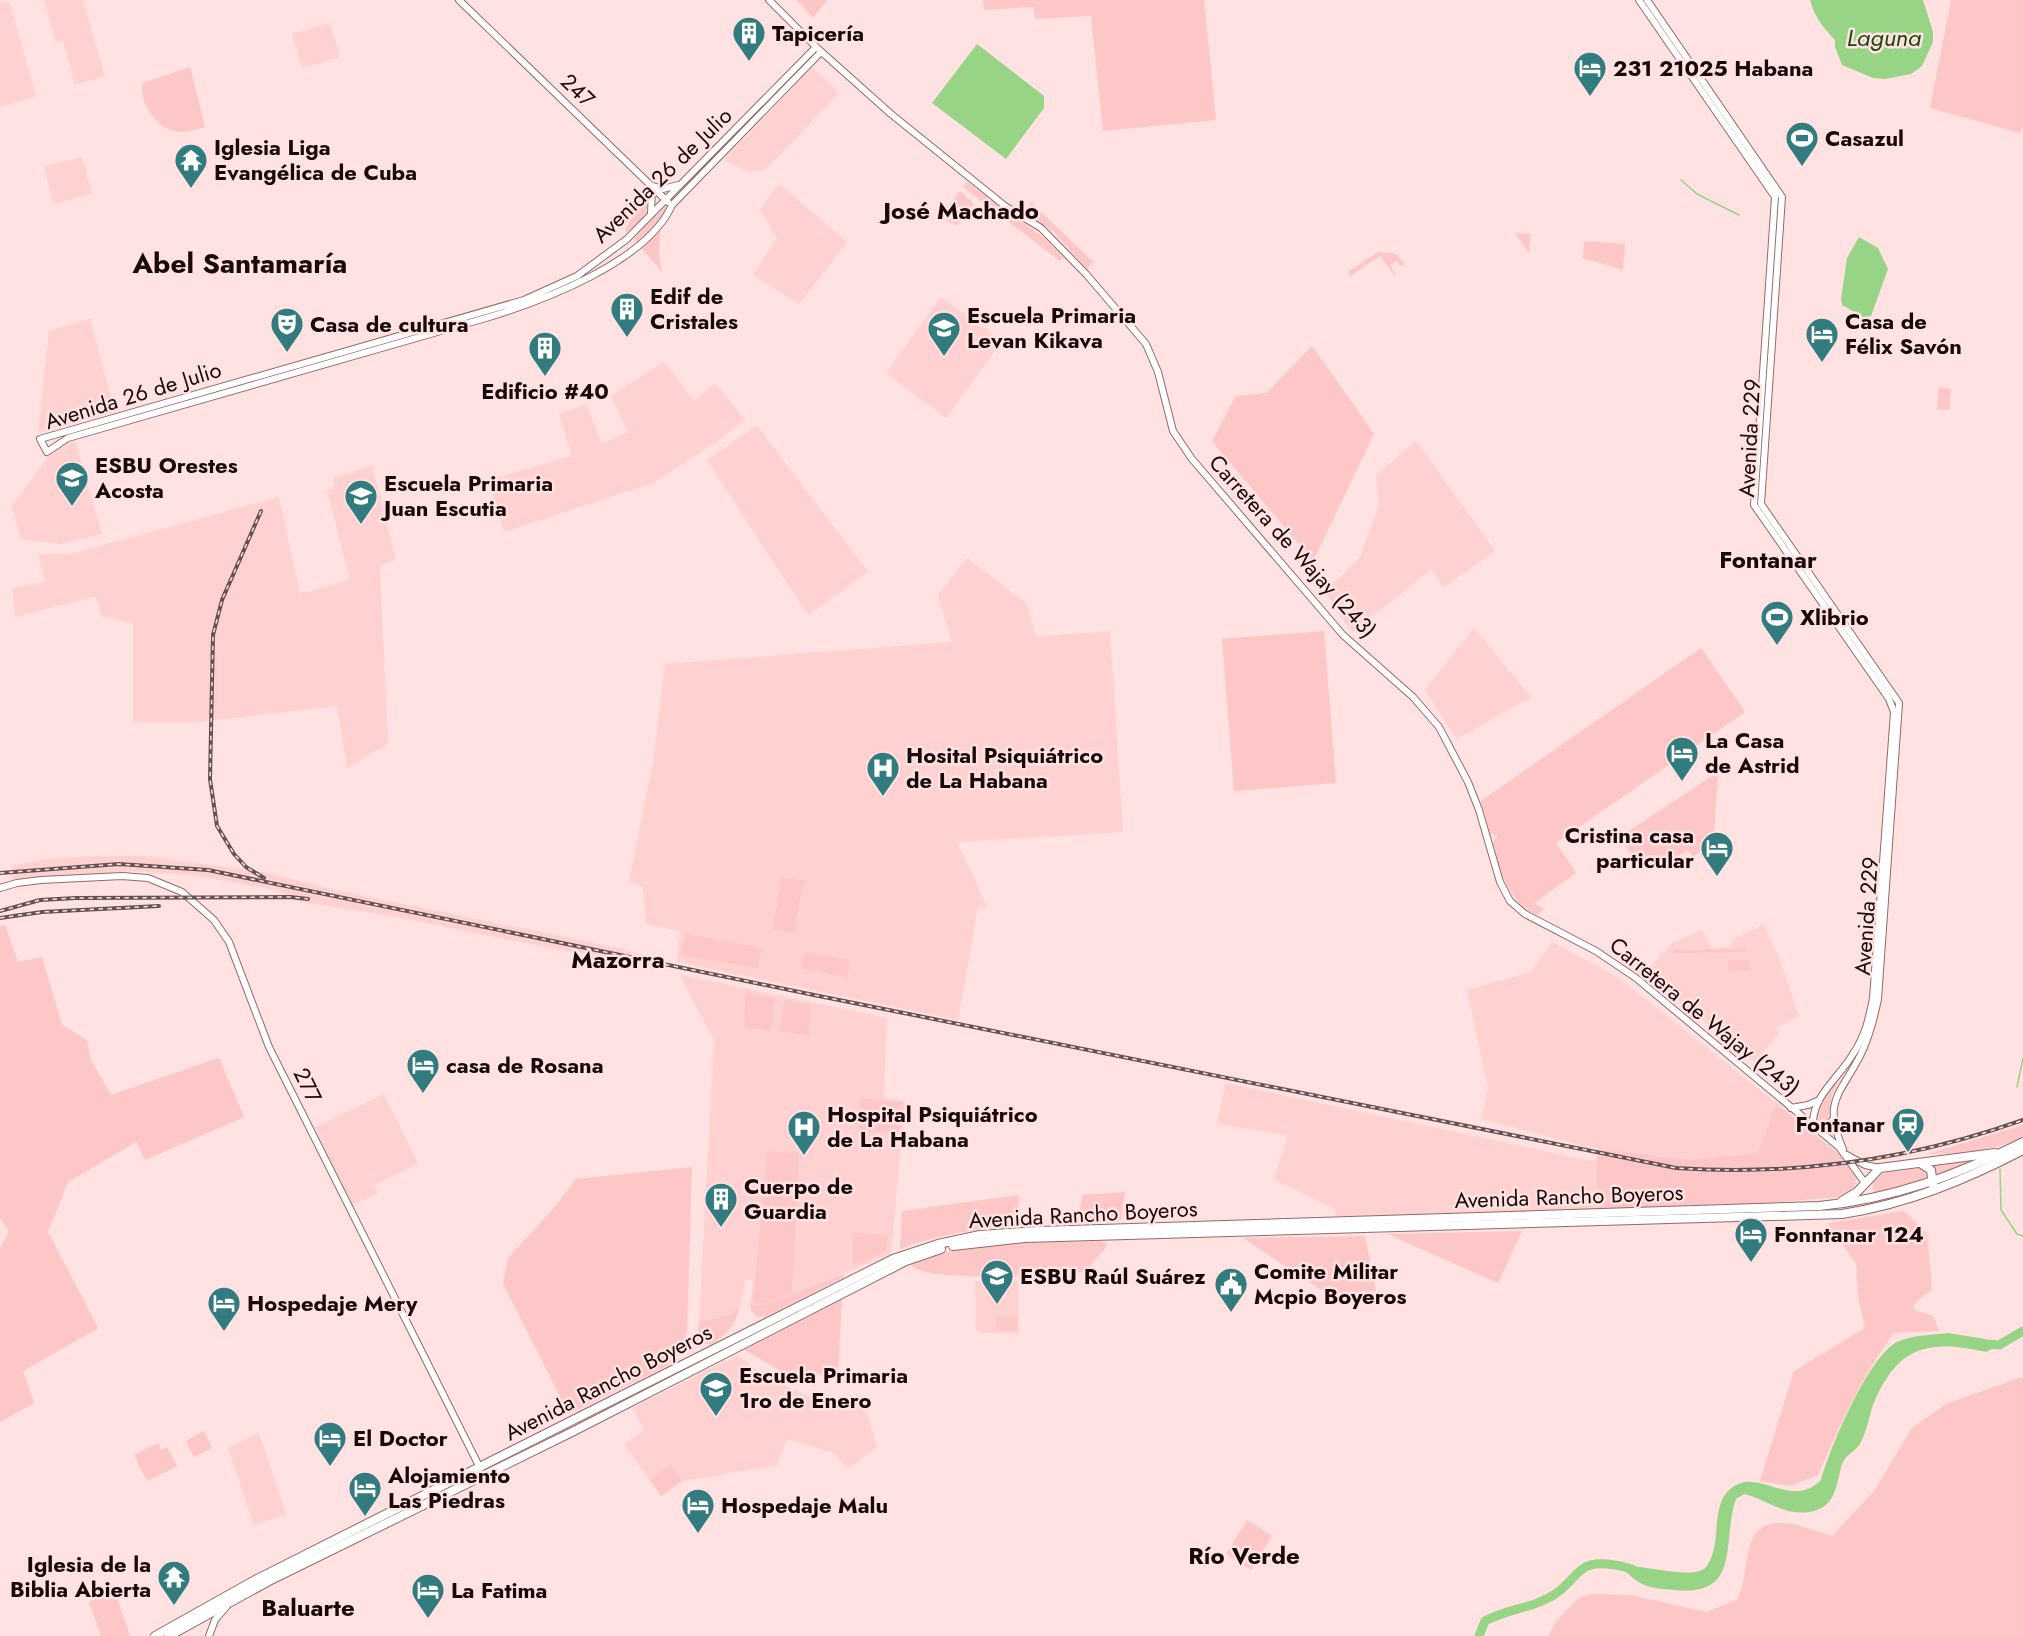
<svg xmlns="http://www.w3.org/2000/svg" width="2023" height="1636" viewBox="0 0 2023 1636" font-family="Jost,sans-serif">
	<rect width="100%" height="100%" fill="#ffe2e1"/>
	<g fill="#ffd2d1">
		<polygon points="44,0 83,0 105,76 75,85 63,40 56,42"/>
		<polygon points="9,1 36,96 0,107 0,3"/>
		<polygon points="330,23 340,57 302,68 292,34"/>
		<polygon points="812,67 839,93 766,169 750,172 724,160"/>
		<polygon points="82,157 92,193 54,204 44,167"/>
		<polygon points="779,184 847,242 799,304 753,275 777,238 760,210"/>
		<polygon points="941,297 1002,341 946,418 886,373"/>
		<polygon points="90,319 115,412 38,432 49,331"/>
		<polygon points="664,362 694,400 715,384 745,419 721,439 653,483 504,532 488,480 572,456 559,414 586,405 602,444 628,432 611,396"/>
		<polygon points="757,426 868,572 808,615 707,460"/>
		<polygon points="75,440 102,534 61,544 21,539 12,506 49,456"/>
		<polygon points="1416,441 1495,551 1444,587 1431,569 1352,633 1325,592 1360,557 1379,505 1376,475"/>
		<polygon points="372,466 396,560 381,565 380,571 388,744 347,768 337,706 199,722 133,722 133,623 101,616 96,596 15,617 13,588 45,582 38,554 72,554 279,497 300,594 350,580 327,490 335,487 333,478"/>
		<polygon points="967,558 1026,603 1036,637 1110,631 1123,832 957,842 987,907 978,907 958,1020 677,962 680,931 646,924 643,887 629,882 653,762 665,664 952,642 938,595"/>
		<polygon points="1474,628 1531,697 1457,739 1425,690"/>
		<polygon points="93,856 143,856 263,872 330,889 613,947 667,961 666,971 402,918 297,901 276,890 193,875 131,871 12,880 11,866 47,859"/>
		<polygon points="1764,924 1778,955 1799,1016 1776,1028 1779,1033 1754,1062 1644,972 1659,959 1659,955 1669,948 1670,944 1702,930 1711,948 1732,947 1732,940"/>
		<polygon points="1552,942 1619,978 1776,1103 1758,1153 1690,1160 1618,1152 1587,1147 1481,1119 1488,1088 1467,990 1531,972"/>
		<polygon points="680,975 887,1018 884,1098 905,1101 891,1254 761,1306 754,1306 751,1302 753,1280 745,1280 741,1305 731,1315 699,1322 714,1040"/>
		<polygon points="1226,1083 1596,1162 1598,1209 1476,1215 1336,1216 1335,1209 1274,1179 1288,1135 1217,1124"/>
		<polygon points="384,1094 418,1164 374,1185 378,1193 352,1206 315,1127"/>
		<polygon points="975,1281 1018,1281 1019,1333 980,1333 976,1329"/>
		<polygon points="737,1355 757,1370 802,1394 822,1400 864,1403 877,1447 848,1468 834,1453 787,1439 777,1465 682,1481 661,1496 624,1444 645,1429 632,1408 725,1361 726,1363"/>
		<polygon points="259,1433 286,1514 254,1525 228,1448"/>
	</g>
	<g fill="#fdc7c7">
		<polygon points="797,0 827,0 813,18"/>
		<polygon points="983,0 1204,0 1216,120 1103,131 1091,16 1035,19 1034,7 984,10"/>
		<polygon points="1951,0 2023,0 2023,125 2020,133 1930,108"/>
		<path d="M190,67L205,127C198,128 189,132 181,132C159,132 138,103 143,83Z"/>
		<polygon points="967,182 1044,238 1063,258 1060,261 963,187"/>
		<polygon points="960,191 974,204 957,225 938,218"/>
		<polygon points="648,196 646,216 626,233 625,231 637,207"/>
		<polygon points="1031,202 1093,262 1087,270 1054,232 1030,216 1028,209"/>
		<polygon points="666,206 668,208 662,219 638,242 634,241 635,237"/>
		<polygon points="660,230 659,256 662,272 641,248"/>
		<polygon points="1515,233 1530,234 1529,253"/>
		<polygon points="1584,241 1625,244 1623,270 1583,258"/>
		<polygon points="1378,252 1397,254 1405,265 1401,266 1397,261 1390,265 1396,275 1395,276 1380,256 1350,276 1348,272"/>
		<polygon points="1312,346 1374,434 1313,561 1212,441 1236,396 1267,393"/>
		<polygon points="1939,387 1951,389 1949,410 1937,409"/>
		<polygon points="1324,631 1336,783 1234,791 1222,639"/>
		<path d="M1701,648L1745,712L1556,843L1576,873L1534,903L1544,909L1537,915C1508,901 1500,872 1493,843L1497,836L1490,833L1481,801Z"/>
		<polygon points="1712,776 1718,777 1713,844 1693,857 1688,850 1665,865 1660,857 1641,870 1620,837"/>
		<polygon points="784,878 808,881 802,887 795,928 798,933 774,929 773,926 781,880"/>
		<polygon points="5,925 18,962 42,957 62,1025 87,1040 91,1060 111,1095 219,1058 244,1117 145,1160 136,1142 68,1182 48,1232 98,1328 23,1371 34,1403 0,1422 0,1249 9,1231 0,1218 0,926"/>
		<polygon points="685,934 762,948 758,968 681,955"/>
		<polygon points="1745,949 1745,952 1673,953 1673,950"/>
		<polygon points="804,952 850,960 848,977 801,969"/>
		<polygon points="1728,960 1749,960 1750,970 1729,971"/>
		<polygon points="745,993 775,998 771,1031 744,1027"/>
		<polygon points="784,1000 811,1005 809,1035 780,1032"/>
		<path d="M1839,1080L1832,1095L1828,1123L1824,1127L1819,1125C1807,1109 1829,1091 1839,1080Z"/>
		<polygon points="860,1098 903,1102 900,1134 858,1131"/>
		<polygon points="1776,1103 1844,1158 1857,1178 1853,1189 1842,1197 1753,1204 1598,1209 1596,1162 1599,1149 1690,1160 1758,1153"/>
		<path d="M2023,1125V1137C1995,1151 1958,1154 1927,1154Z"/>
		<polygon points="767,1151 799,1153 793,1276 791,1293 759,1305 753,1301"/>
		<polygon points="1969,1161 1972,1162 1938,1176 1931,1166"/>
		<polygon points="692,1167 687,1331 681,1351 667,1366 569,1414 503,1284 508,1258 555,1207 576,1179"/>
		<polygon points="1920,1168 1927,1172 1930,1179 1875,1196 1872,1182 1884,1173"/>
		<polygon points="1125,1192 1121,1220 1079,1221 1082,1195"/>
		<path d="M1019,1195L1017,1225C977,1229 938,1234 900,1249L902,1211Z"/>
		<path d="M1904,1211L1927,1234L1932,1289L1913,1305L1915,1310L1933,1316L1939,1331L1894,1333C1861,1377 1840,1425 1818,1475L1791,1486L1760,1481L1794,1371L1865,1328L1858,1297L1856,1264L1828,1223Z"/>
		<polygon points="1522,1231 1498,1283 1387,1234"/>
		<polygon points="853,1233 888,1235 887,1250 853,1266"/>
		<polygon points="1365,1236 1376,1291 1329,1295 1243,1238"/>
		<path d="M1101,1241L1106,1243V1247L1085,1272C1055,1273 928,1284 911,1265C951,1241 1053,1242 1101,1241Z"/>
		<polygon points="844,1274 844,1277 765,1317 756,1316 750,1308 751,1302 754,1306 761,1306"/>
		<polygon points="842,1296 838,1376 817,1374 815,1387 791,1377 743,1349"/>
		<path d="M739,1306C738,1324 725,1335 711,1345L697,1342L699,1322L731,1315Z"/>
		<rect x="996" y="1317" width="21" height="13"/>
		<path d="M2019,1378H2023V1636H1548L1557,1620L1579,1598L1592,1594L1630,1595L1706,1612L1737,1600C1752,1572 1738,1520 1783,1523C1799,1524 1817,1532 1832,1536L1874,1491L1912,1428L1946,1404Z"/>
		<polygon points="204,1431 212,1448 194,1457 186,1441"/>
		<polygon points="158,1443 161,1450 167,1447 177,1466 147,1481 134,1455"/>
		<polygon points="670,1465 682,1481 661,1496 650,1480"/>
		<polygon points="1247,1520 1272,1536 1251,1570 1226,1554"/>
		<polygon points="115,1592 130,1636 101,1636 89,1602"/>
	</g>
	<g fill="#98d486">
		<path d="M1810,0H1923L1933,32V42L1922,66L1911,74L1885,79L1873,78L1842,65L1835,47V40C1824,29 1814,16 1810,0Z"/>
		<polygon points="977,44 1044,96 1044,108 1006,159 932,103"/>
		<polygon points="1859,237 1878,248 1888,269 1871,316 1865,318 1842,305 1841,299 1847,258"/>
		<path d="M1948,1333L1985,1339L1999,1345L1986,1352C1928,1339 1897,1346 1873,1405C1869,1417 1867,1429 1862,1440C1858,1451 1846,1453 1842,1464C1836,1484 1837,1508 1809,1512C1784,1516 1766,1499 1744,1494L1736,1499C1721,1542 1743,1597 1674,1590C1646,1588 1639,1586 1621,1566C1641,1564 1695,1581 1706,1567C1725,1543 1706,1499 1738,1484C1762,1473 1794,1508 1821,1480C1830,1448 1868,1357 1897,1342C1912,1335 1932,1335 1948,1333Z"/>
	</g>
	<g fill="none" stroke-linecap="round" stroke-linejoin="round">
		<g stroke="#98d486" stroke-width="1.5">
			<polyline points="1681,180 1697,194 1739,215"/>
			<polyline points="2017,1087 2023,1058"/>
			<polyline points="2000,1169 2001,1210 2017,1234 2023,1236"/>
		</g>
		<g stroke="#98d486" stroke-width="9">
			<polyline points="1986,1344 1999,1345 2023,1331"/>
			<path d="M1479,1636L1485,1621C1503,1611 1524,1609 1542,1601C1585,1583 1568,1551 1632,1569"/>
		</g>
		<defs>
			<g id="secondary">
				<polyline points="459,0 668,202"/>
				<polyline points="769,0 816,47 891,114 1005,206 1041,228 1086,274 1146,344 1158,372 1173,431 1192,459 1343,635 1413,697 1439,727 1468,782 1479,810 1500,882 1510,901 1525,914 1596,951 1636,978 1839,1147 1865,1183"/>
				<path d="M1639,0L1775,197L1754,505L1889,699L1894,712L1873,998C1869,1019 1865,1036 1853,1054C1839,1078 1812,1096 1813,1125"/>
				<path d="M1647,0L1782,197L1761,504L1899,703L1878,999C1874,1019 1869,1038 1860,1056C1840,1095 1822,1101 1843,1149"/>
				<path d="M816,47L627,239L577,276L524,300L40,439L47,452L68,438L486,318C542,301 647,262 672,205L821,52"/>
				<polyline points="653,186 663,189 678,185"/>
				<polyline points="651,214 652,186"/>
				<polyline points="0,888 17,883 41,880 122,876 148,878 182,892 214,920 229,942 269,1047 480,1468"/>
				<polyline points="1791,1108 1808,1105 1817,1101"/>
				<polyline points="1822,1133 1834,1118"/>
				<polyline points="1847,1155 1865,1165 1880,1168"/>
				<polyline points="209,1636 215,1620 227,1606"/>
			</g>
			<g id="highway">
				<polyline points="1920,1163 1931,1170 1933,1185"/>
				<polyline points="1842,1201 1857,1192 1880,1168 1995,1153"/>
				<path d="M953,1246L1025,1238L1842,1214C1907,1204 1965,1180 2023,1150"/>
				<path d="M155,1636L255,1580L893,1259L938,1244L980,1235L1038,1231L1819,1206C1893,1199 1957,1175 2023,1142"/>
				<polyline points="169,1636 269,1581 572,1432 906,1261 941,1249"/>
			</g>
		</defs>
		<use href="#secondary" stroke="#926969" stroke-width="8"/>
		<use href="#highway" stroke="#926969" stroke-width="10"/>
		<use href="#secondary" stroke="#fff" stroke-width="6"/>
		<use href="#highway" stroke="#fff" stroke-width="8"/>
		<defs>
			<g id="rail">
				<polyline points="261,511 222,600 213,635 210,779 217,826 234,854 246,867 264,878"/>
				<path d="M0,873L119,864L208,870L814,995L1676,1168C1795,1176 1911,1160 2023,1120"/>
				<polyline points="0,911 40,900 76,898 290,897 308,899"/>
				<polyline points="0,918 42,912 159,906"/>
			</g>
		</defs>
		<use href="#rail" stroke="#655151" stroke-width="4"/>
		<use href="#rail" stroke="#ffe2e1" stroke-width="1.5" stroke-dasharray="4.5" stroke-linecap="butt"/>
	</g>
	<defs>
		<symbol id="building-pin" viewBox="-11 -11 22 30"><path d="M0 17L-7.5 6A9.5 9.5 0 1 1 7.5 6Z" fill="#327b7e" stroke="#ffe2e1"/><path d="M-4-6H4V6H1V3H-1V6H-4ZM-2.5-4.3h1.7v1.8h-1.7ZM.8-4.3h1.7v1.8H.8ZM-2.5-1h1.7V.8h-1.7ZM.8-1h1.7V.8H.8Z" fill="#fff"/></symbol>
		<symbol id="hotel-pin" viewBox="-11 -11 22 30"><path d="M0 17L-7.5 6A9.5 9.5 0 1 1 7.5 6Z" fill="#327b7e" stroke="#ffe2e1"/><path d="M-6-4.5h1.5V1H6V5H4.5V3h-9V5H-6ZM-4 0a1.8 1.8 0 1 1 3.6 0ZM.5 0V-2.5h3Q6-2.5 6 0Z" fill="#fff"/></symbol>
		<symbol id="stadium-pin" viewBox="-11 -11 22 30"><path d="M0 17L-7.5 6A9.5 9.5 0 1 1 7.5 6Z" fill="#327b7e" stroke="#ffe2e1"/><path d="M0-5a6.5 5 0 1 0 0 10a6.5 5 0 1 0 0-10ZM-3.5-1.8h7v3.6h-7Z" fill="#fff"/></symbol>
		<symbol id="temple-pin" viewBox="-11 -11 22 30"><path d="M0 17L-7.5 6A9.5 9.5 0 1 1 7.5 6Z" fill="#327b7e" stroke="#ffe2e1"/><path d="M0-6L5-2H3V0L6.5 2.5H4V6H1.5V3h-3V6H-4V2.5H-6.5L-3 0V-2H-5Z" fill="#fff"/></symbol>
		<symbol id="theatre-pin" viewBox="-11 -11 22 30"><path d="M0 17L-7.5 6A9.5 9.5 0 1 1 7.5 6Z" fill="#327b7e" stroke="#ffe2e1"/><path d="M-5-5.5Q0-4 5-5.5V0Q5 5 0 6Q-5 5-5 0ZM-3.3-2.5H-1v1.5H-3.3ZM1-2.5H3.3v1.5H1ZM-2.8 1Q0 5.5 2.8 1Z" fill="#fff"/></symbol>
		<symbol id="school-pin" viewBox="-11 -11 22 30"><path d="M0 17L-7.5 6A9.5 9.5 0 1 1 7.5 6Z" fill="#327b7e" stroke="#ffe2e1"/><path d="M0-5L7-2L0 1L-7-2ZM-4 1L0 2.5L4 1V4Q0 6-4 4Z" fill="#fff"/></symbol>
		<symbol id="hospital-pin" viewBox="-11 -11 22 30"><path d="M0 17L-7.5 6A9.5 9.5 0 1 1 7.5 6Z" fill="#327b7e" stroke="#ffe2e1"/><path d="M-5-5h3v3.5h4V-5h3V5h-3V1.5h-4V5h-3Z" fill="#fff"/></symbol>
		<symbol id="station-pin" viewBox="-11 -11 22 30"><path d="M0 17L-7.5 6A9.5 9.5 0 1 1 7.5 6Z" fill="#327b7e" stroke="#ffe2e1"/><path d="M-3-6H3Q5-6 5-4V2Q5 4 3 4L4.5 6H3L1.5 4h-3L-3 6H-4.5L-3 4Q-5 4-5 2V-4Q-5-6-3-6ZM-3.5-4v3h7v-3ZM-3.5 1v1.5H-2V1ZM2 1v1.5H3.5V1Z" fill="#fff"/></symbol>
		<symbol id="civic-pin" viewBox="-11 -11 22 30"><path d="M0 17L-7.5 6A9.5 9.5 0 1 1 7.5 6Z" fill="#327b7e" stroke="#ffe2e1"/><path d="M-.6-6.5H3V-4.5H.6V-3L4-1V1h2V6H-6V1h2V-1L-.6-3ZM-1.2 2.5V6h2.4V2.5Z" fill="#fff"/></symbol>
	</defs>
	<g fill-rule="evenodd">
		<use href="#building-pin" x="730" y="14" width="38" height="52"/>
		<use href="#hotel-pin" x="1571" y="49" width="38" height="52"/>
		<use href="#stadium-pin" x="1783" y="119" width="38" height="52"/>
		<use href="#temple-pin" x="172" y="141" width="38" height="52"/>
		<use href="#building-pin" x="608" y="290" width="38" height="52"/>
		<use href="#theatre-pin" x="268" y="305" width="38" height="52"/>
		<use href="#school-pin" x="925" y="309" width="38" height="52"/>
		<use href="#hotel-pin" x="1803" y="315" width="38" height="52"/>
		<use href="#building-pin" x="526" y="329" width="38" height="52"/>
		<use href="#school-pin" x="53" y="459" width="38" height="52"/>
		<use href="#school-pin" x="342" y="477" width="38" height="52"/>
		<use href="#stadium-pin" x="1758" y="598" width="38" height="52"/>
		<use href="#hotel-pin" x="1663" y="734" width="38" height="52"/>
		<use href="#hospital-pin" x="864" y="749" width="38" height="52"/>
		<use href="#hotel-pin" x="1698" y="829" width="38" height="52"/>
		<use href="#hotel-pin" x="404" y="1046" width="38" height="52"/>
		<use href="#station-pin" x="1889" y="1105" width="38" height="52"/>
		<use href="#hospital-pin" x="785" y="1108" width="38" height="52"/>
		<use href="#building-pin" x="702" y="1180" width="38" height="52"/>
		<use href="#hotel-pin" x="1732" y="1215" width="38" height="52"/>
		<use href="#school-pin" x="978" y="1257" width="38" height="52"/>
		<use href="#civic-pin" x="1212" y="1265" width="38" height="52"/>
		<use href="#hotel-pin" x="205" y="1284" width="38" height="52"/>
		<use href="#school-pin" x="697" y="1369" width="38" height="52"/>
		<use href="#hotel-pin" x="311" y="1419" width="38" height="52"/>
		<use href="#hotel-pin" x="346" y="1469" width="38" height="52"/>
		<use href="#hotel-pin" x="679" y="1486" width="38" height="52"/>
		<use href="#temple-pin" x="155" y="1558" width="38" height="52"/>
		<use href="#hotel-pin" x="409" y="1571" width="38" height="52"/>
	</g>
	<g text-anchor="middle" stroke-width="5" stroke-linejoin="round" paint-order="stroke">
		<g font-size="22" font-weight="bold" fill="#18090a" stroke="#ffe2e1" text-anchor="start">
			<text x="772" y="41">Tapicería</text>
			<text x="1613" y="76">231 21025 Habana</text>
			<text x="1825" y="146">Casazul</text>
			<text x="214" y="155">Iglesia Liga<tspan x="214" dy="25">Evangélica de Cuba</tspan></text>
			<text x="650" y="304">Edif de<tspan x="650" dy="25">Cristales</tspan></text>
			<text x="967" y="323">Escuela Primaria<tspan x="967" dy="25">Levan Kikava</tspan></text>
			<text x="1845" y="329">Casa de<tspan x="1845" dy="25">Félix Savón</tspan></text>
			<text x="310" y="332">Casa de cultura</text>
			<text x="545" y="399" text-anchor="middle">Edificio #40</text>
			<text x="95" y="473">ESBU Orestes<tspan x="95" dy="25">Acosta</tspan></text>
			<text x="384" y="491">Escuela Primaria<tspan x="384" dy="25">Juan Escutia</tspan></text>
			<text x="1800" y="625">Xlibrio</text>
			<text x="1705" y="748">La Casa<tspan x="1705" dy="25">de Astrid</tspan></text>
			<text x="906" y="763">Hosital Psiquiátrico<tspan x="906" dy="25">de La Habana</tspan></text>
			<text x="1694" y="843" text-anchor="end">Cristina casa<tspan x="1694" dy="25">particular</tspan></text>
			<text x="446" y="1073">casa de Rosana</text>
			<text x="827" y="1122">Hospital Psiquiátrico<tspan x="827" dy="25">de La Habana</tspan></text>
			<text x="1885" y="1132" text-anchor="end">Fontanar</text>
			<text x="744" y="1194">Cuerpo de<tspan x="744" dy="25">Guardia</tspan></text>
			<text x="1774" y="1242">Fonntanar 124</text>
			<text x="1254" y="1279">Comite Militar<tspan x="1254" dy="25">Mcpio Boyeros</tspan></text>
			<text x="1020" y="1284">ESBU Raúl Suárez</text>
			<text x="247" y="1311">Hospedaje Mery</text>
			<text x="739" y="1383">Escuela Primaria<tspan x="739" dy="25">1ro de Enero</tspan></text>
			<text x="353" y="1446">El Doctor</text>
			<text x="388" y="1483">Alojamiento<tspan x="388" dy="25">Las Piedras</tspan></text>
			<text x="721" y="1513">Hospedaje Malu</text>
			<text x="151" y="1572" text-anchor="end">Iglesia de la<tspan x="151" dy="25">Biblia Abierta</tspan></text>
			<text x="451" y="1598">La Fatima</text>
		</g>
		<g font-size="22" fill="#18090a" stroke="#ffe2e1">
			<text transform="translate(578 90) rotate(44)" y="8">247</text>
			<text transform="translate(662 175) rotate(-44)" y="8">Avenida 26 de Julio</text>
			<text transform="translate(133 395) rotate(-17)" y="8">Avenida 26 de Julio</text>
			<text transform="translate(1749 438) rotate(-87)" y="8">Avenida 229</text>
			<text transform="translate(1293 546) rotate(48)" y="8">Carretera de Wajay (243)</text>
			<text transform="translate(1866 916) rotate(-86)" y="8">Avenida 229</text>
			<text transform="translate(1705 1016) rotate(39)" y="8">Carretera de Wajay (243)</text>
			<text transform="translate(308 1085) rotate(64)" y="8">277</text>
			<text transform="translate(1569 1196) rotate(-2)" y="8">Avenida Rancho Boyeros</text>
			<text transform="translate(1083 1214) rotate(-3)" y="8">Avenida Rancho Boyeros</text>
			<text transform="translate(608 1382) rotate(-27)" y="8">Avenida Rancho Boyeros</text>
		</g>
		<g font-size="24" font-style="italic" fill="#1f4611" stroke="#ffe2e1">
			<text x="1884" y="46">Laguna</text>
		</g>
		<g font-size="24" font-weight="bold" fill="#18090a" stroke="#ffe2e1">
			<text x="961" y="219">José Machado</text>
			<text x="1768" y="568">Fontanar</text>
			<text x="618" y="968">Mazorra</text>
			<text x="1244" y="1564">Río Verde</text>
			<text x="308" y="1616">Baluarte</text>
		</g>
		<g font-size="28" font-weight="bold" fill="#18090a" stroke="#ffe2e1">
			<text x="240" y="273">Abel Santamaría</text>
		</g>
	</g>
</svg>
